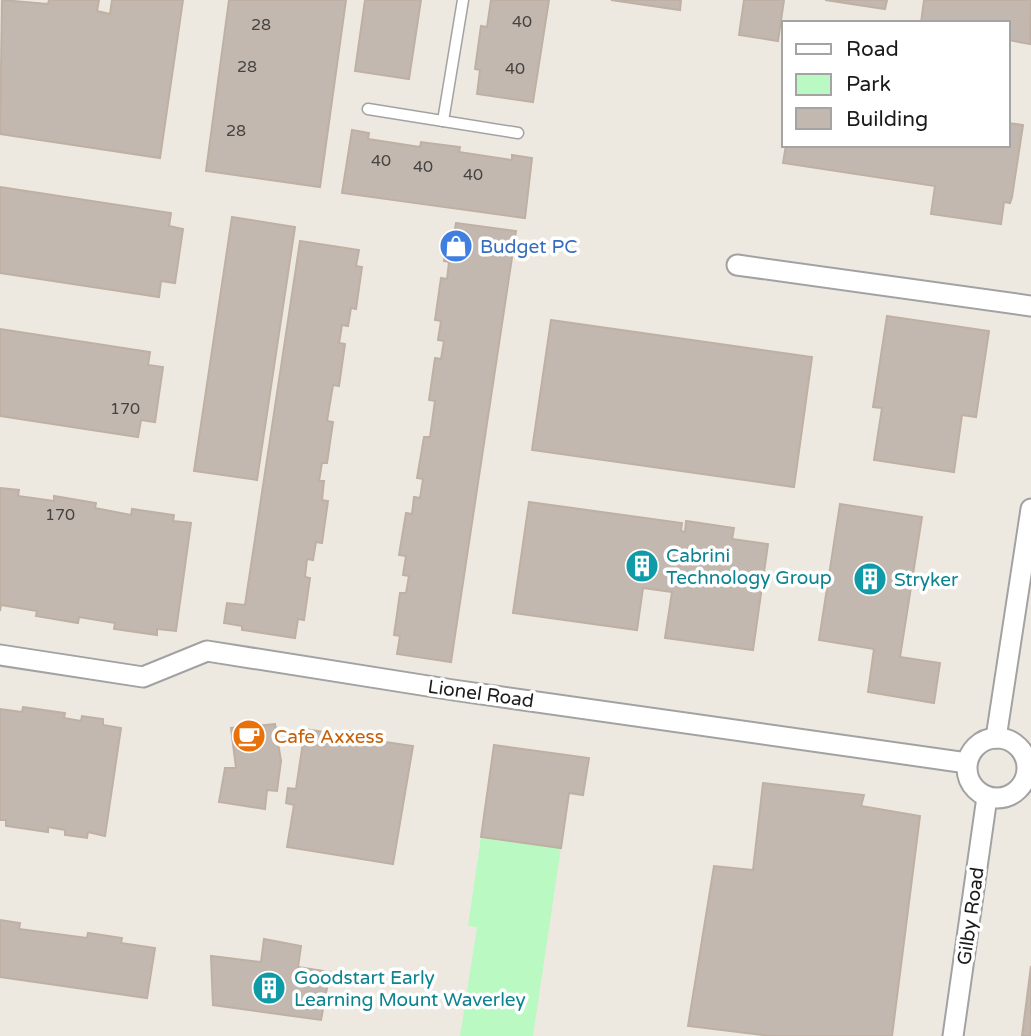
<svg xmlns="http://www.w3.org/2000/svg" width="1031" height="1036" viewBox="0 0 1031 1036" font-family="'Varela Round',sans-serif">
	<rect width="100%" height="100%" fill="#ede9e1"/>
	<polygon fill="#bbf9c2" points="481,837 561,848 533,1036 460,1036 477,927 468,926"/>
	<g fill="#c2b8b0" stroke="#bfb0a3" stroke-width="2">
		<polygon points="2,0 48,4 49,0 99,0 97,11 110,14 112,0 183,0 160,158 0,134"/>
		<polygon points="229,0 346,0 320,187 206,171"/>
		<polygon points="365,0 421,0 409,79 355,71"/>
		<polygon points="491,0 549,0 533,102 477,94 480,70 475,69 481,26 487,27"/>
		<polygon points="611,0 681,0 680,10"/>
		<polygon points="744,0 784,0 778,41 739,35"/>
		<polygon points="825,0 887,0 885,9"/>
		<polygon points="924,0 1031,0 1030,44 1008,40 1008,23 921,23"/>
		<polygon points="1008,123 1023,125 1012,197 1010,203 1004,202 1001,224 931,214 935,186 783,163 786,145 1008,145"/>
		<polygon points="352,130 369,133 368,139 420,147 421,142 460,147 459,152 512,160 512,155 532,158 525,218 342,193"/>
		<polygon points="0,187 171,213 169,226 183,229 175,283 161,281 159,297 0,273"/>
		<polygon points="232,217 295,227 257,480 194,471"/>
		<polygon points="456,223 516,231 451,662 397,654 400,636 394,635 400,593 406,593 409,576 403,575 406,556 399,555 406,513 412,514 414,497 420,498 423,479 417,478 424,437 430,437 435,401 429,400 435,358 441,359 444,341 438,340 441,321 435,320 441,278 447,279 449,262 444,261 447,240 453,240"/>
		<polygon points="300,241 359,250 356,266 362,267 356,309 351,308 348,326 342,325 339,343 345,344 339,386 333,385 327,421 333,422 327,463 322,463 319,481 324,481 322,500 328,501 322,543 316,542 313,560 307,559 305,577 310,578 304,620 298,619 295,638 242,630 242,626 224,623 227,603 245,605"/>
		<polygon points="887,316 989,331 976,417 962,415 954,472 874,460 882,408 873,407"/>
		<polygon points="551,320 812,357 794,487 532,450"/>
		<polygon points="0,329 150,352 148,365 163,367 155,422 141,420 138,437 0,416"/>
		<polygon points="0,488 19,490 18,496 54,501 54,496 96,503 95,508 131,515 132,509 174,515 173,521 191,523 176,631 157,629 157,635 114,629 115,623 79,617 78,623 36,616 37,611 1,605 0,611"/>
		<polygon points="529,502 682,523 681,531 685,532 686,521 734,528 732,539 768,544 753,650 665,638 672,592 643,588 637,630 513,613"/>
		<polygon points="840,504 922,517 900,657 940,663 934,703 868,692 874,649 819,640"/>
		<polygon points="23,707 65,713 64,718 81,721 82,716 103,719 103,725 121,728 105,836 88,832 87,838 65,835 65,830 48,827 48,832 6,826 6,820 0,820 0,709 22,712"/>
		<polygon points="275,724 281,761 277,791 267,790 265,809 219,802 225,768 236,768 231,728"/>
		<polygon points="305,729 342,735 342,731 351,731 352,737 413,746 393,864 287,847 294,805 286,803 288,788 296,789"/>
		<polygon points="494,745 589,758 583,795 569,793 561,848 481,837"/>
		<polygon points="763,783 864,795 861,806 920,816 892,1036 771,1036 688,1026 714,866 753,870"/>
		<polygon points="0,920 20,923 19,929 87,938 88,933 122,938 121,943 155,948 147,998 0,977"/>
		<polygon points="264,939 301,946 298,967 330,972 321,1020 213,1005 211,956 261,962"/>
		<polygon points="1031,966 1031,1036 1022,1036"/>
	</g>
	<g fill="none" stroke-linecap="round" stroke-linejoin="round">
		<defs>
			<g id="lane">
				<polyline points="368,109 518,133"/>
				<polyline points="443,121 463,0"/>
			</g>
			<g id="street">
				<polyline points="737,265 1031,306"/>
				<polyline points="0,655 143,677 207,651 453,690 967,763"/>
				<circle cx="997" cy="768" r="30"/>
				<polyline points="996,738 1031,509"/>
				<polyline points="953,1036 987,797"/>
			</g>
		</defs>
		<use href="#lane" stroke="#a2a2a2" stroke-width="13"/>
		<use href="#street" stroke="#a2a2a2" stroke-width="23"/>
		<use href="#lane" stroke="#fff" stroke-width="10"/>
		<use href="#street" stroke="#fff" stroke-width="19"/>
	</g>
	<defs>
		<symbol id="shop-disc" viewBox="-11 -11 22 22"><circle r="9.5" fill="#3f7fe0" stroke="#fff"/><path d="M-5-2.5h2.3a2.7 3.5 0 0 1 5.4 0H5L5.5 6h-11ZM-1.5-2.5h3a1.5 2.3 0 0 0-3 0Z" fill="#fff"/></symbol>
		<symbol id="building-disc" viewBox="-11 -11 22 22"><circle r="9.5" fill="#0f9aa8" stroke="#fff"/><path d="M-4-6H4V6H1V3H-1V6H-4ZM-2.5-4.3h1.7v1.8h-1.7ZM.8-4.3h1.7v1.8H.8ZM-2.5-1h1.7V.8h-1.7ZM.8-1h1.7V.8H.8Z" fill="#fff"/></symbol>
		<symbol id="cafe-disc" viewBox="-11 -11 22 22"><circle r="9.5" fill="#e8710a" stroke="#fff"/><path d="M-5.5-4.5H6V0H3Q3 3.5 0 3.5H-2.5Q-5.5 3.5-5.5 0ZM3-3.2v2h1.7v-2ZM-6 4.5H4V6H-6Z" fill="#fff"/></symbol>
	</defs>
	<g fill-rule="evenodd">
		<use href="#shop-disc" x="437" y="227" width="38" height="38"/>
		<use href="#building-disc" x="623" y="547" width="38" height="38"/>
		<use href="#building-disc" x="851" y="560" width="38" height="38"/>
		<use href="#cafe-disc" x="230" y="717" width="38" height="38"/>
		<use href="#building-disc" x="250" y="969" width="38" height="38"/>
	</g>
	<g text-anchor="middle" stroke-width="7" stroke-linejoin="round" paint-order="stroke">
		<g font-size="16" fill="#454240">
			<text x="522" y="27">40</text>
			<text x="261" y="30">28</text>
			<text x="247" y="72">28</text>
			<text x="515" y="74">40</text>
			<text x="236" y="136">28</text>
			<text x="381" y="166">40</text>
			<text x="423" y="172">40</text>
			<text x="473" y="180">40</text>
			<text x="125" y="414">170</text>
			<text x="60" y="520">170</text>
		</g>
		<g font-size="19" fill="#366cbe" stroke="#fff" text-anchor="start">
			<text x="480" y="253">Budget PC</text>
		</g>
		<g font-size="19" fill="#0d838f" stroke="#fff" text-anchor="start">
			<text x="666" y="562">Cabrini<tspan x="666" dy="22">Technology Group</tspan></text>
			<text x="894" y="586">Stryker</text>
			<text x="294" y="984">Goodstart Early<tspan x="294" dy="22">Learning Mount Waverley</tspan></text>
		</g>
		<g font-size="19" fill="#1b1b1b" stroke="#fff">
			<text transform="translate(481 693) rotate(8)" y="7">Lionel Road</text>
			<text transform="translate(970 916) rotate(-82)" y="7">Gilby Road</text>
		</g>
		<g font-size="19" fill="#c56008" stroke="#fff" text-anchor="start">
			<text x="274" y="743">Cafe Axxess</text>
		</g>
	</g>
	<rect x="782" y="21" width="228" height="126" fill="#ffffff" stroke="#a4a4a4" stroke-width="2"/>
	<rect x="796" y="44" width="35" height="10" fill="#ffffff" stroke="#a4a4a4" stroke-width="2"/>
	<text x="846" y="56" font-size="21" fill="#1b1b1b">Road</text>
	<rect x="796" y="74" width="35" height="21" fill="#bbf9c2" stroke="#a4a4a4" stroke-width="2"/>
	<text x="846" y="91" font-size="21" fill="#1b1b1b">Park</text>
	<rect x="796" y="108" width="35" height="21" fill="#c2b8b0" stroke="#a4a4a4" stroke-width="2"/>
	<text x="846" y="126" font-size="21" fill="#1b1b1b">Building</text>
</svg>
